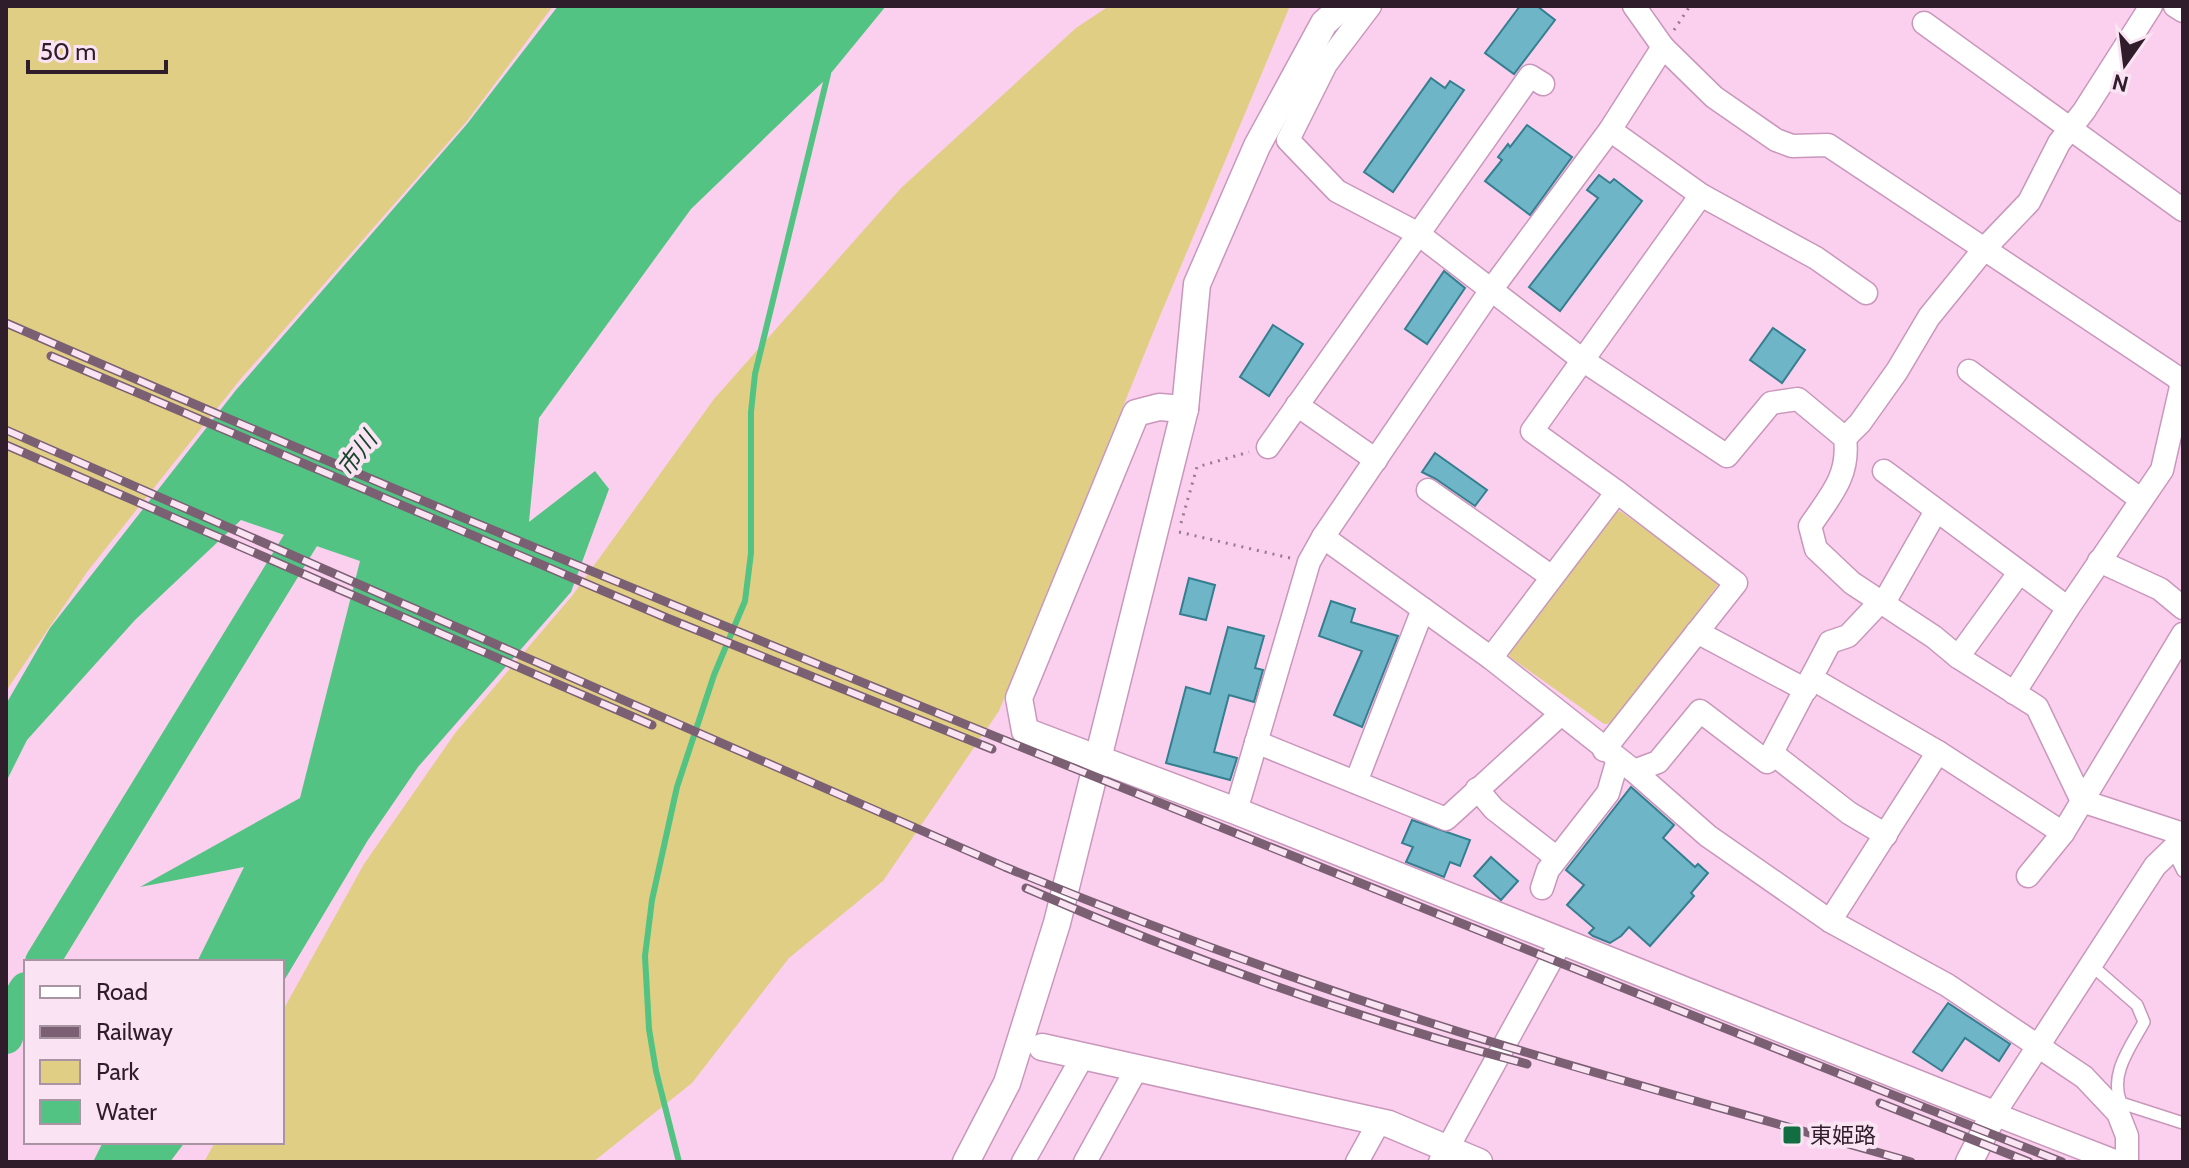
<svg xmlns="http://www.w3.org/2000/svg" width="2189" height="1168" viewBox="0 0 2189 1168" font-family="Cabin,'Noto Sans JP',sans-serif">
	<rect width="100%" height="100%" fill="#fad0ee"/>
	<g fill="#e0ce85">
		<polygon points="6,6 553,6 467,121 239,381 87,572 6,691"/>
		<polygon points="1109,6 1290,6 1157,323 999,711 883,881 789,958 692,1083 593,1162 204,1162 215,1142 282,1142 282,1012 364,864 456,732 572,596 714,399 901,188 1076,28"/>
		<polygon points="1620,511 1720,582 1614,723 1604,724 1510,657 1507,648 1609,514"/>
	</g>
	<g fill="#53c384">
		<polygon points="558,6 886,6 827,78 691,209 539,418 529,522 595,471 609,489 571,592 418,767 368,840 282,984 282,962 197,962 244,867 140,887 300,798 360,561 241,520 135,620 27,740 6,782 6,704 50,628 236,390 467,124"/>
		<polygon points="103,1142 185,1142 170,1162 93,1162"/>
	</g>
	<g fill="none" stroke-linecap="round" stroke-linejoin="round">
		<polyline stroke="#53c384" stroke-width="6" points="679,1162 656,1071 649,1029 645,956 652,900 677,787 714,675 745,601 751,553 751,412 755,374 828,74"/>
		<g stroke="#53c384" stroke-width="34">
			<polyline points="42,962 324,502"/>
			<polyline points="6,1037 18,1002 26,989"/>
		</g>
	</g>
	<g fill="#6db5c7" stroke="#357e8f" stroke-width="2">
		<polygon points="1520,6 1537,6 1555,20 1514,74 1485,53"/>
		<polygon points="1431,78 1445,88 1450,81 1464,90 1393,192 1364,172"/>
		<polygon points="1527,125 1572,157 1530,215 1485,181 1502,160 1498,157 1508,144 1510,147"/>
		<polygon points="1599,175 1610,183 1614,179 1642,201 1560,311 1529,287 1598,198 1587,190"/>
		<polygon points="1444,271 1465,288 1427,344 1405,329"/>
		<polygon points="1273,325 1303,344 1269,396 1240,377"/>
		<polygon points="1773,328 1805,350 1782,383 1750,360"/>
		<polygon points="1435,453 1487,490 1475,506 1436,479 1422,472"/>
		<polygon points="1189,578 1215,585 1206,620 1180,614"/>
		<polygon points="1331,601 1355,609 1351,622 1398,636 1362,727 1334,715 1362,651 1319,636"/>
		<polygon points="1228,627 1264,636 1255,668 1263,670 1254,702 1229,695 1214,752 1237,758 1230,780 1166,763 1186,687 1210,694"/>
		<polygon points="1631,787 1674,825 1663,838 1695,867 1698,864 1708,873 1691,893 1694,896 1650,946 1629,927 1621,936 1610,943 1593,936 1589,933 1594,928 1567,905 1584,885 1566,870"/>
		<polygon points="1412,820 1470,840 1460,866 1450,862 1444,877 1406,862 1413,847 1402,843"/>
		<polygon points="1491,857 1518,881 1501,900 1474,876"/>
		<polygon points="1948,1003 2010,1044 1999,1061 1965,1038 1942,1071 1913,1052"/>
	</g>
	<g fill="none" stroke-linecap="round" stroke-linejoin="round">
		<defs>
			<g id="service">
				<polyline points="2172,849 2183,871"/>
				<path d="M2090,964L2137,1005L2144,1022C2130,1048 2109,1074 2121,1103L2183,1123"/>
			</g>
			<g id="minor">
				<path d="M1370,6L1326,64L1288,140L1337,191L1417,233L1584,361L1727,456L1771,403L1798,399L1845,438C1850,476 1830,496 1810,526L1816,549L1852,583L1934,637L1958,657L2037,707L2082,801L2183,834"/>
				<polyline points="1634,6 1663,47 1714,97 1776,140 1792,146 1828,145 2181,380"/>
				<polyline points="2175,6 2183,11"/>
				<polyline points="1924,23 2183,210"/>
				<polyline points="1610,130 1701,195 1816,258 1866,293"/>
				<polyline points="1969,371 2140,499"/>
				<polyline points="1297,405 1376,460"/>
				<polyline points="1845,438 1860,423 1897,371 1929,317 1985,248 2029,202 2059,143 2084,111 2151,6"/>
				<polyline points="1268,447 1530,76 1543,84"/>
				<polyline points="1884,471 2068,608"/>
				<polyline points="1428,490 1552,577"/>
				<polyline points="1323,537 1491,658 1634,771 1708,836 1830,921 1947,985 2084,1077 2118,1113 2127,1136 2127,1162"/>
				<polyline points="2099,561 2160,589 2183,608"/>
				<polyline points="1697,632 1806,690"/>
				<polyline points="1958,657 2019,573"/>
				<polyline points="1491,658 1617,492"/>
				<polyline points="1811,678 1938,752 2063,833"/>
				<polyline points="2014,693 2068,608 2162,470 2183,378"/>
				<polyline points="1256,742 1446,819 1561,714"/>
				<polyline points="1604,750 1736,583 1617,492 1532,431 1701,195"/>
				<polyline points="1773,754 1849,813 1886,835"/>
				<polyline points="1634,771 1658,762 1700,711 1767,762 1830,642 1848,636 1880,602 1886,599 1936,511"/>
				<polyline points="1356,782 1423,609"/>
				<polyline points="1477,789 1494,809 1557,858"/>
				<polyline points="1236,811 1309,562 1323,537 1491,290 1610,130 1663,47"/>
				<polyline points="2028,876 2063,833 2183,634"/>
				<polyline points="1542,888 1548,870 1608,793 1618,759"/>
				<polyline points="1830,921 1938,752"/>
				<polyline points="1023,1162 1083,1056"/>
				<polyline points="1085,1162 1137,1068"/>
				<polyline points="1357,1162 1379,1122"/>
				<polyline points="1440,1162 1561,942"/>
				<polyline points="2117,1162 1994,1114 2155,866 2183,839"/>
			</g>
			<g id="tertiary">
				<polyline points="2181,380 2183,381"/>
				<polyline points="1185,409 1159,407 1136,413 1019,698 1025,731 1236,811 1994,1114 1969,1162"/>
				<polyline points="1042,1047 1389,1124 1479,1162"/>
				<polyline points="966,1162 1007,1083 1057,923 1185,409 1197,284 1257,146 1324,23 1343,6"/>
			</g>
		</defs>
		<use href="#service" stroke="#c997bb" stroke-width="14"/>
		<use href="#minor" stroke="#c997bb" stroke-width="25"/>
		<use href="#tertiary" stroke="#c997bb" stroke-width="29"/>
		<g stroke="#98798f" stroke-width="3" stroke-dasharray="2 6" stroke-linecap="butt">
			<polyline points="1674,30 1690,6"/>
			<polyline points="1181,523 1197,467 1249,452"/>
			<polyline points="1179,532 1290,558"/>
		</g>
		<use href="#service" stroke="#fff" stroke-width="11"/>
		<use href="#minor" stroke="#fff" stroke-width="22"/>
		<use href="#tertiary" stroke="#fff" stroke-width="26"/>
		<defs>
			<g id="rail">
				<path d="M6,323C685,618 1374,889 2062,1162"/>
				<polyline points="51,356 667,618 992,749"/>
				<path d="M6,430L1005,867C1151,927 1299,982 1450,1029C1602,1077 1757,1117 1911,1162"/>
				<polyline points="6,445 652,725"/>
				<path d="M1026,888C1189,959 1355,1018 1527,1064"/>
				<polyline points="1880,1103 2029,1162"/>
			</g>
		</defs>
		<use href="#rail" stroke="#7b6074" stroke-width="9"/>
		<use href="#rail" stroke="#fae4f3" stroke-width="6" stroke-dasharray="18" stroke-linecap="butt"/>
	</g>
	<rect fill="#126d41" stroke="#fae4f3" stroke-width="3" x="1782" y="1125" width="20" height="20" rx="4"/>
	<g text-anchor="middle" stroke-width="8" stroke-linejoin="round" paint-order="stroke">
		<g font-size="22" fill="#301d2b" stroke="#fae4f3" text-anchor="start">
			<text x="1810" y="1143">東姫路</text>
		</g>
		<g font-size="24" font-style="italic" fill="#17452c" stroke="#fae4f3">
			<text transform="translate(357 454) rotate(-53)" y="8">市川</text>
		</g>
	</g>
	<rect width="2189" height="1168" fill="none" stroke="#301d2b" stroke-width="16"/>
	<rect x="24" y="960" width="260" height="184" fill="#fae4f3" stroke="#a994a3" stroke-width="2"/>
	<rect x="40" y="986" width="40" height="12" fill="#ffffff" stroke="#a994a3" stroke-width="2"/>
	<text x="96" y="1000" font-size="24" fill="#301d2b">Road</text>
	<rect x="40" y="1026" width="40" height="12" fill="#7b6074" stroke="#a994a3" stroke-width="2"/>
	<text x="96" y="1040" font-size="24" fill="#301d2b">Railway</text>
	<rect x="40" y="1060" width="40" height="24" fill="#e0ce85" stroke="#a994a3" stroke-width="2"/>
	<text x="96" y="1080" font-size="24" fill="#301d2b">Park</text>
	<rect x="40" y="1100" width="40" height="24" fill="#53c384" stroke="#a994a3" stroke-width="2"/>
	<text x="96" y="1120" font-size="24" fill="#301d2b">Water</text>
	<g transform="translate(2125 64) rotate(194)" stroke="#fae4f3" stroke-width="6" paint-order="stroke">
	<path d="M0-6L14 30L0 20L-14 30Z" fill="#301d2b"/>
	<text y="-12" font-size="22" font-weight="bold" text-anchor="middle" fill="#301d2b">N</text>
	</g>
	<path d="M28 60v12h138v-12" fill="none" stroke="#301d2b" stroke-width="4"/>
	<text x="40" y="60" font-size="24" fill="#301d2b" stroke="#fae4f3" stroke-width="6" paint-order="stroke">50 m</text>
</svg>
